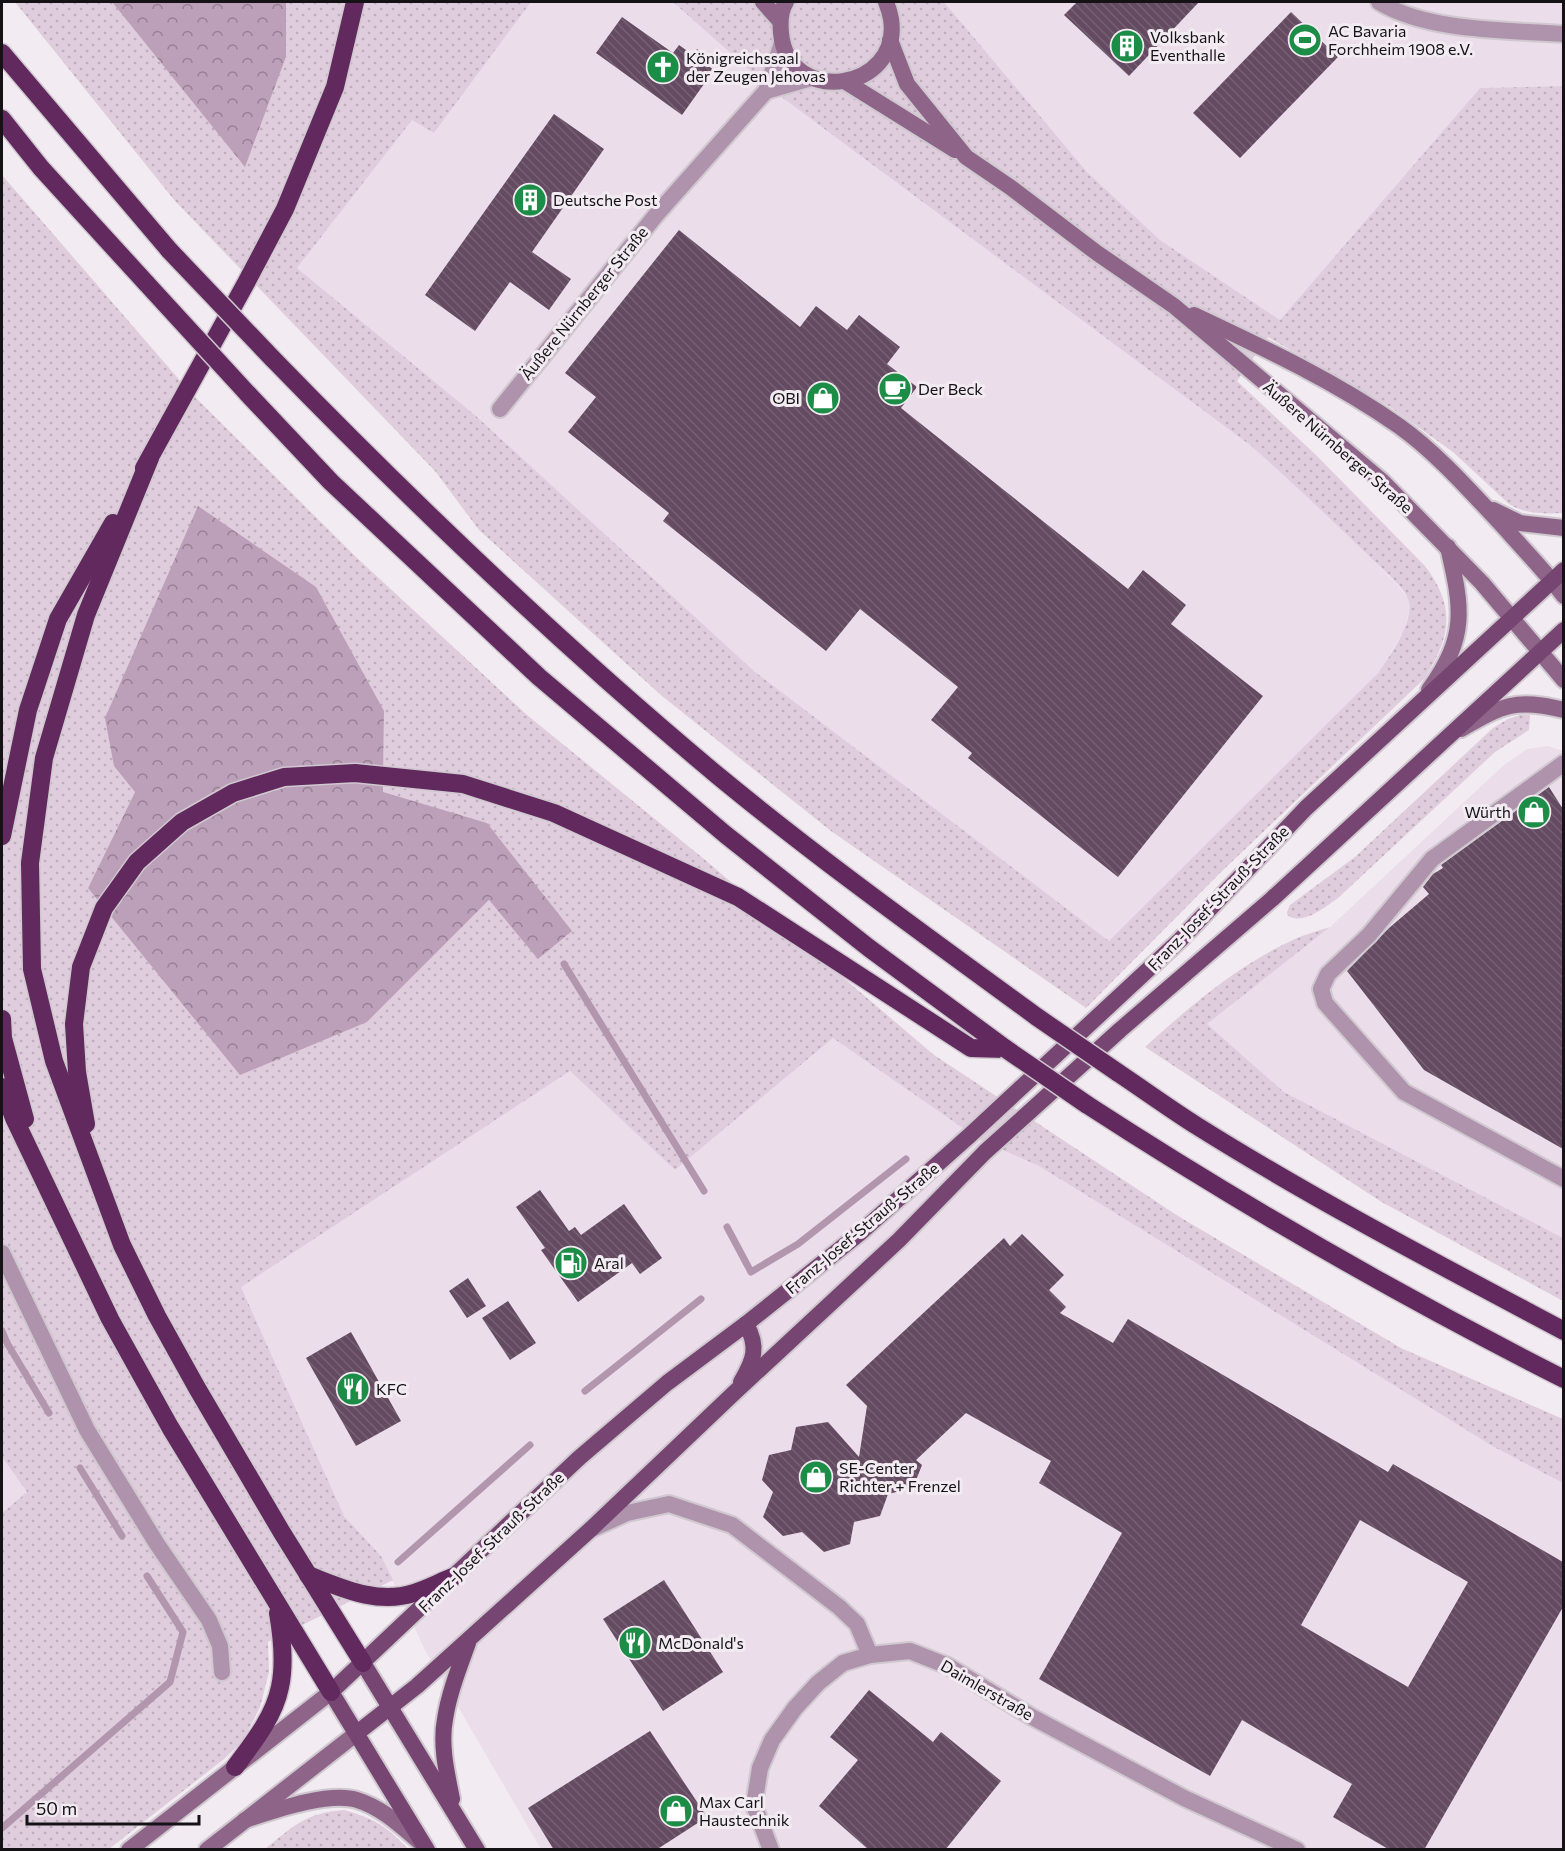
<svg xmlns="http://www.w3.org/2000/svg" width="1565" height="1851" viewBox="0 0 1565 1851" font-family="Commissioner,sans-serif">
	<defs>
		<pattern id="grass-dots" width="8" height="8" patternUnits="userSpaceOnUse" patternTransform="scale(1.5)"><rect width="8" height="8" fill="#dfccdc"/><path d="M2 2h.1M6 6h.1" fill="none" stroke="#beaebc" stroke-width="1.8" stroke-linecap="round"/></pattern>
		<pattern id="forest-crowns" width="20" height="18" patternUnits="userSpaceOnUse" patternTransform="scale(1.5)"><rect width="20" height="18" fill="#bc9fb8"/><path d="M2 6a3 3 0 1 1 6 0M12 15a3 3 0 1 1 6 0" fill="none" stroke="#988094"/></pattern>
		<pattern id="building-back-hatch" width="6" height="6" patternUnits="userSpaceOnUse" patternTransform="scale(1.5)"><rect width="6" height="6" fill="#644b61"/><path d="M-1 5l2 2M0 0l6 6M5-1l2 2" fill="none" stroke="#756173"/></pattern>
	</defs>
	<rect width="100%" height="100%" fill="#f3ebf2"/>
	<g fill="#ebdde9">
		<polygon points="531,2 673,2 772,90 1250,445 1312,499 1397,584 1409,600 1409,612 1404,630 1379,672 1110,942 755,672 476,416 297,268 412,119 434,133"/>
		<polygon points="944,2 1563,2 1563,86 1480,88 1280,320 1160,240 1087,172"/>
		<polygon points="1548,746 1563,751 1563,1238 1284,1092 1207,1024 1330,927 1504,765 1527,749"/>
		<polygon points="833,1038 980,1140 1039,1166 1494,1447 1563,1483 1563,1849 541,1849 425,1650 381,1556 344,1516 241,1287 570,1071 675,1170"/>
		<polygon points="2,1457 27,1492 2,1513"/>
	</g>
	<g fill="url(#grass-dots)" fill-rule="evenodd">
		<path d="M15,2H112L245,166L286,57V2H531L434,133L412,120L297,268L476,416L755,672L1109,941L1379,672C1390,655 1413,624 1409,602C1406,588 1381,568 1370,557C1331,519 1291,481 1250,445L772,90L673,2H944L1087,172L1160,240L1280,320L1480,88L1563,86V513C1545,514 1525,514 1509,504L1453,452L1390,407L1268,337L1237,381L1316,455L1425,566C1456,607 1451,636 1425,678L1220,873L1086,1008L831,831L662,696L479,530L435,471L175,201Z"/>
		<path d="M2,175L189,391L357,558L527,715L704,859L934,1055L1178,1216L1401,1348L1563,1419V1483L1494,1447L1039,1166L980,1140L833,1038L675,1170L570,1071L241,1287L344,1516L381,1556L393,1580L268,1642L269,1672L260,1707L243,1741L224,1759L109,1849H2V1513L27,1492L2,1457ZM384,711L383,793L487,823L538,958L489,900L367,1022L88,888L135,792Z"/>
		<path d="M1520,715H1530L1529,730L1495,752L1338,898C1325,907 1304,925 1288,916L1287,912L1290,905L1355,857L1493,728L1508,719Z"/>
		<path d="M1330,927L1207,1024L1284,1092L1563,1238V1301L1380,1201L1145,1047C1190,1006 1239,964 1295,939C1306,934 1318,931 1330,927Z"/>
		<path d="M344,1810C376,1819 386,1826 408,1849H265C294,1826 305,1813 344,1810Z"/>
	</g>
	<g fill="url(#forest-crowns)">
		<polygon points="112,2 286,2 286,57 245,167"/>
		<polygon points="198,506 316,587 384,711 383,792 487,823 572,931 538,959 489,900 367,1022 240,1075 88,888 135,792 114,766 105,718"/>
	</g>
	<g fill="none" stroke-linecap="round" stroke-linejoin="round">
		<g stroke="#b296ae" stroke-width="7">
			<polyline points="564,964 704,1191"/>
			<polyline points="727,1227 751,1272 798,1244 906,1159"/>
			<polyline points="2,1331 7,1343 49,1413"/>
			<polyline points="585,1391 701,1299"/>
			<polyline points="80,1468 122,1536"/>
			<polyline points="398,1562 530,1445"/>
			<polyline points="2,1828 170,1682 183,1632 147,1576"/>
		</g>
	</g>
	<g fill="url(#building-back-hatch)" fill-rule="evenodd">
		<polygon points="1077,2 1199,2 1129,76 1064,15"/>
		<polygon points="1291,12 1338,57 1240,158 1193,113"/>
		<polygon points="622,17 673,53 679,45 693,55 697,49 712,59 707,65 714,70 682,115 596,53"/>
		<polygon points="554,114 604,149 532,252 571,279 549,310 510,282 475,331 425,295"/>
		<polygon points="679,230 800,327 816,306 847,330 859,315 900,347 887,364 917,387 901,408 1128,589 1143,570 1186,605 1171,624 1263,696 1118,877 968,758 972,753 931,720 958,687 860,609 826,651 663,521 669,513 568,432 596,397 565,373"/>
		<polygon points="1549,787 1563,809 1563,1149 1424,1070 1347,971 1389,928 1429,894 1423,887 1433,874 1443,868 1441,865"/>
		<polygon points="540,1190 569,1231 575,1227 581,1235 624,1204 662,1258 640,1274 632,1263 578,1302 541,1250 545,1248 516,1207"/>
		<path d="M1022,1234L1064,1275L1049,1290L1066,1307L1060,1313L1113,1343L1128,1319L1388,1472L1393,1464L1563,1562V1607L1424,1850H1390L1333,1817L1352,1784L1242,1720L1210,1776L1039,1679L1122,1533L1039,1483L1051,1461L966,1413L916,1460L922,1465L913,1488L888,1494L880,1516L854,1522L850,1544L824,1552L802,1532L783,1536L763,1517L773,1492L762,1480L769,1455L791,1450L796,1427L828,1422L859,1457L867,1406L846,1385L1004,1238L1010,1246ZM1360,1520L1468,1582L1408,1687L1301,1625Z"/>
		<polygon points="468,1278 486,1306 467,1318 449,1291"/>
		<polygon points="508,1301 536,1343 510,1360 482,1318"/>
		<polygon points="351,1332 401,1421 356,1446 306,1358"/>
		<polygon points="664,1580 723,1672 663,1711 603,1619"/>
		<polygon points="869,1690 933,1742 941,1732 1001,1781 945,1850 869,1850 819,1806 858,1760 830,1737"/>
		<polygon points="650,1731 707,1817 656,1850 554,1850 528,1808"/>
	</g>
	<g fill="none" stroke-linecap="round" stroke-linejoin="round">
		<defs>
			<g id="minor">
				<path d="M1379,2C1428,32 1507,30 1564,34"/>
				<polyline points="766,91 811,78"/>
				<polyline points="500,409 656,215 766,91 782,43"/>
				<polyline points="1564,763 1432,859 1369,935 1328,974 1321,989 1325,1003 1404,1092 1564,1179"/>
				<polyline points="2,1253 87,1430 157,1544 209,1620 220,1646 222,1672"/>
				<polyline points="594,1528 627,1513 669,1504 732,1525 839,1607 857,1624 870,1655"/>
				<polyline points="771,1850 754,1805 760,1768 772,1740 795,1708 818,1683 843,1663 870,1655 910,1651 948,1666 1032,1717 1184,1798 1297,1850"/>
			</g>
			<g id="secondary">
				<polyline points="763,2 780,21"/>
				<path d="M786,2C780,11 780,22 781,33C788,108 902,91 891,19C890,13 888,7 886,2"/>
				<polyline points="890,40 907,84 966,157 1010,187 1097,253 1174,306 1382,481 1482,583 1564,680"/>
				<polyline points="846,82 955,150"/>
				<path d="M1194,315C1264,348 1335,381 1399,426C1438,454 1471,492 1504,527C1524,550 1546,572 1564,596"/>
				<polyline points="1493,510 1520,523 1564,528"/>
				<path d="M1429,690C1468,636 1462,608 1448,547"/>
				<path d="M1461,729C1503,705 1515,698 1564,710"/>
				<path d="M245,1820C273,1811 329,1791 357,1800C383,1808 402,1827 422,1844"/>
				<polyline points="129,1850 331,1692"/>
				<polyline points="207,1850 357,1733"/>
			</g>
			<g id="primary">
				<path d="M741,1382C754,1360 759,1347 746,1324"/>
				<polyline points="363,1663 477,1850"/>
				<polyline points="357,1733 417,1686 591,1529 734,1393 899,1240 985,1152 1120,1030 1272,899 1564,630"/>
				<path d="M452,1799C447,1774 440,1745 445,1719C449,1693 459,1668 468,1643"/>
				<polyline points="427,1850 331,1692 579,1458 667,1383 746,1324 860,1233 969,1136 1180,940 1306,808 1564,570"/>
			</g>
			<g id="motorway">
				<polyline points="2,53 170,251"/>
				<polyline points="2,119 41,168 147,284"/>
				<path d="M272,358C414,504 561,645 717,775C820,860 929,938 1037,1017"/>
				<polyline points="247,393 331,482 539,677 726,835 869,948 1006,1049"/>
				<polyline points="150,458 86,615 44,758 30,863 32,969 54,1061 122,1245 157,1316 197,1388 281,1531 363,1663"/>
				<polyline points="144,468 246,283 285,209 335,87 355,2"/>
				<polyline points="2,836 28,710 58,619 113,523"/>
				<polyline points="2,1019 3,1038 25,1119"/>
				<path d="M1117,1072C1144,1090 1170,1109 1197,1126C1315,1200 1440,1265 1564,1331"/>
				<polyline points="2,1087 14,1118 110,1319 170,1427 331,1692"/>
				<path d="M1086,1104C1240,1204 1400,1296 1564,1379"/>
				<polyline points="86,1124 77,1072 74,1024 81,967 104,908 137,862 182,822 233,793 284,777 355,773 463,784 554,813 738,897 971,1048 1006,1049"/>
				<path d="M308,1575C342,1588 377,1605 414,1593C427,1589 440,1582 453,1577"/>
				<path d="M235,1767C253,1743 274,1717 280,1687C285,1664 282,1636 278,1613"/>
			</g>
		</defs>
		<use href="#minor" stroke="#cfc8cf" stroke-width="20"/>
		<use href="#secondary" stroke="#cfc8cf" stroke-width="20"/>
		<use href="#primary" stroke="#cfc8cf" stroke-width="20"/>
		<use href="#motorway" stroke="#cfc8cf" stroke-width="21"/>
		<use href="#minor" stroke="#af92ab" stroke-width="16"/>
		<use href="#secondary" stroke="#8e6589" stroke-width="16"/>
		<use href="#primary" stroke="#774571" stroke-width="16"/>
		<use href="#motorway" stroke="#61295d" stroke-width="18"/>
		<defs>
			<g id="motorway-bridge">
				<polyline points="170,251 272,358"/>
				<polyline points="147,284 247,393"/>
				<polyline points="1037,1017 1117,1072"/>
				<polyline points="1006,1049 1086,1104"/>
			</g>
		</defs>
		<use href="#motorway-bridge" stroke="#cfc8cf" stroke-width="21" stroke-linecap="butt"/>
		<use href="#motorway-bridge" stroke="#61295d" stroke-width="18"/>
	</g>
	<defs>
		<symbol id="stadium-disc" viewBox="-11 -11 22 22"><circle r="9.5" fill="#1b8d47" stroke="#f3ebf2"/><path d="M0-5a6.5 5 0 1 0 0 10a6.5 5 0 1 0 0-10ZM-3.5-1.8h7v3.6h-7Z" fill="#fff"/></symbol>
		<symbol id="building-disc" viewBox="-11 -11 22 22"><circle r="9.5" fill="#1b8d47" stroke="#f3ebf2"/><path d="M-4-6H4V6H1V3H-1V6H-4ZM-2.5-4.3h1.7v1.8h-1.7ZM.8-4.3h1.7v1.8H.8ZM-2.5-1h1.7V.8h-1.7ZM.8-1h1.7V.8H.8Z" fill="#fff"/></symbol>
		<symbol id="church-disc" viewBox="-11 -11 22 22"><circle r="9.5" fill="#1b8d47" stroke="#f3ebf2"/><path d="M-1.2-6h2.4v3.5h3.3v2.4h-3.3V6h-2.4V-.1h-3.3v-2.4h3.3Z" fill="#fff"/></symbol>
		<symbol id="cafe-disc" viewBox="-11 -11 22 22"><circle r="9.5" fill="#1b8d47" stroke="#f3ebf2"/><path d="M-5.5-4.5H6V0H3Q3 3.5 0 3.5H-2.5Q-5.5 3.5-5.5 0ZM3-3.2v2h1.7v-2ZM-6 4.5H4V6H-6Z" fill="#fff"/></symbol>
		<symbol id="shop-disc" viewBox="-11 -11 22 22"><circle r="9.5" fill="#1b8d47" stroke="#f3ebf2"/><path d="M-5-2.5h2.3a2.7 3.5 0 0 1 5.4 0H5L5.5 6h-11ZM-1.5-2.5h3a1.5 2.3 0 0 0-3 0Z" fill="#fff"/></symbol>
		<symbol id="fuel-disc" viewBox="-11 -11 22 22"><circle r="9.5" fill="#1b8d47" stroke="#f3ebf2"/><path d="M-5.5-6h7V0h2V4h1.3V-2.5L3-4.5l.8-.8L6-3V5H2.5V1h-1V6h-7ZM-4.2-4.7v3.2H.2V-4.7Z" fill="#fff"/></symbol>
		<symbol id="restaurant-disc" viewBox="-11 -11 22 22"><circle r="9.5" fill="#1b8d47" stroke="#f3ebf2"/><path d="M-5-6h1v4h1v-4h1v4h1v-4h1v5L-1.5 .5V6h-2V.5L-5-1ZM5-6V6H3V1.5H1.5Q1.5-4 5-6Z" fill="#fff"/></symbol>
	</defs>
	<g fill-rule="evenodd">
		<use href="#stadium-disc" x="1286" y="21" width="38" height="38"/>
		<use href="#building-disc" x="1108" y="27" width="38" height="38"/>
		<use href="#church-disc" x="644" y="48" width="38" height="38"/>
		<use href="#building-disc" x="511" y="181" width="38" height="38"/>
		<use href="#cafe-disc" x="876" y="370" width="38" height="38"/>
		<use href="#shop-disc" x="804" y="379" width="38" height="38"/>
		<use href="#shop-disc" x="1515" y="793" width="38" height="38"/>
		<use href="#fuel-disc" x="552" y="1244" width="38" height="38"/>
		<use href="#restaurant-disc" x="334" y="1370" width="38" height="38"/>
		<use href="#shop-disc" x="797" y="1458" width="38" height="38"/>
		<use href="#restaurant-disc" x="616" y="1624" width="38" height="38"/>
		<use href="#shop-disc" x="657" y="1792" width="38" height="38"/>
	</g>
	<g text-anchor="middle" stroke-width="6" stroke-linejoin="round" paint-order="stroke">
		<g font-size="16" fill="#151215" stroke="#f3ebf2" text-anchor="start">
			<text x="1328" y="37">AC Bavaria<tspan x="1328" dy="18">Forchheim 1908 e.V.</tspan></text>
			<text x="1150" y="43">Volksbank<tspan x="1150" dy="18">Eventhalle</tspan></text>
			<text x="686" y="64">Königreichssaal<tspan x="686" dy="18">der Zeugen Jehovas</tspan></text>
			<text x="553" y="206">Deutsche Post</text>
			<text x="918" y="395">Der Beck</text>
			<text x="800" y="404" text-anchor="end">OBI</text>
			<text x="1511" y="818" text-anchor="end">Würth</text>
			<text x="594" y="1269">Aral</text>
			<text x="376" y="1395">KFC</text>
			<text x="839" y="1474">SE-Center<tspan x="839" dy="18">Richter + Frenzel</tspan></text>
			<text x="658" y="1649">McDonald's</text>
			<text x="699" y="1808">Max Carl<tspan x="699" dy="18">Haustechnik</tspan></text>
		</g>
		<g font-size="16" fill="#151215" stroke="#f3ebf2">
			<text transform="translate(584 303) rotate(-51)" y="6">Äußere Nürnberger Straße</text>
			<text transform="translate(1338 447) rotate(41)" y="6">Äußere Nürnberger Straße</text>
			<text transform="translate(1218 898) rotate(-46)" y="6">Franz-Josef-Strauß-Straße</text>
			<text transform="translate(862 1228) rotate(-40)" y="6">Franz-Josef-Strauß-Straße</text>
			<text transform="translate(491 1542) rotate(-44)" y="6">Franz-Josef-Strauß-Straße</text>
			<text transform="translate(987 1690) rotate(30)" y="6">Daimlerstraße</text>
		</g>
	</g>
	<rect width="1565" height="1851" fill="none" stroke="#151215" stroke-width="6"/>
	<path d="M27 1815v9h172v-9" fill="none" stroke="#151215" stroke-width="3"/>
	<text x="36" y="1815" font-size="18" fill="#151215" stroke="#f3ebf2" stroke-width="4.5" paint-order="stroke">50 m</text>
</svg>
